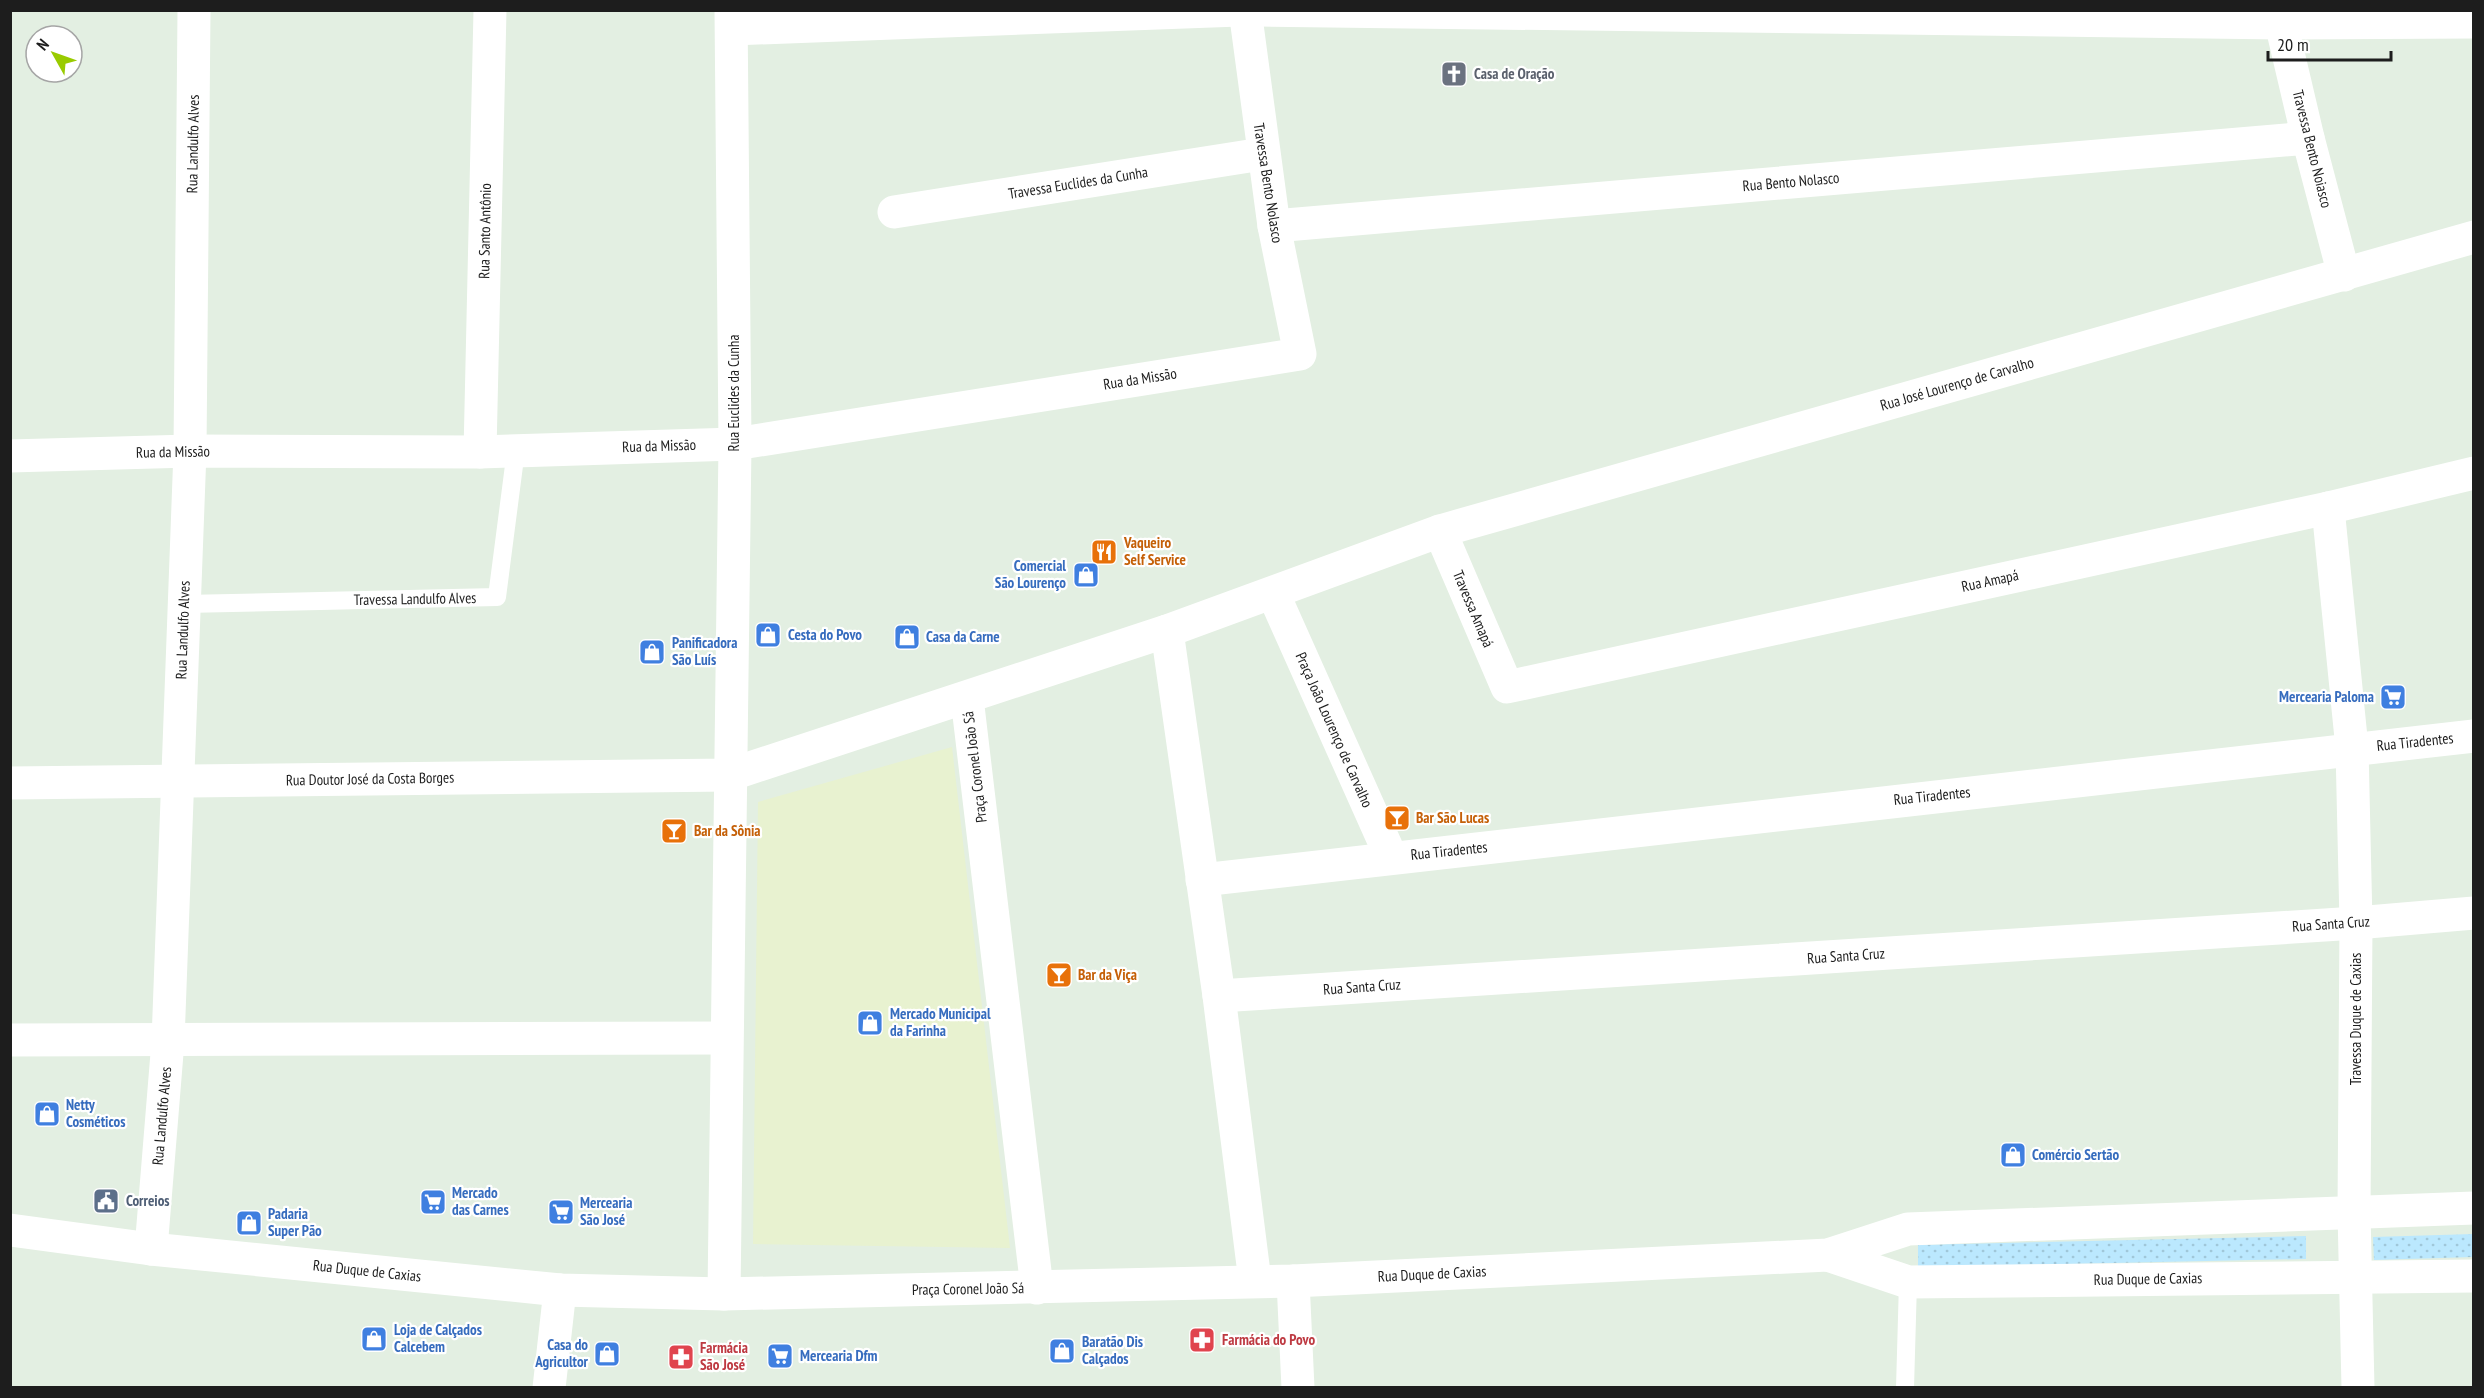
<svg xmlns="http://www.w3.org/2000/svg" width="2484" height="1398" viewBox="0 0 2484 1398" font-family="'PT Sans Narrow',sans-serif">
	<defs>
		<pattern id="park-dots" width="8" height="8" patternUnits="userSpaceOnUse" patternTransform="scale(1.5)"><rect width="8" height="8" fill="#bbe8fe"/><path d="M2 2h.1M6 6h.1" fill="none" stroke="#a0c7d9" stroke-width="1.8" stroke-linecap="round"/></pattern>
	</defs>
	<rect width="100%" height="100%" fill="#e3efe2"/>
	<polygon fill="#e8f2d0" points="952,747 1010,1248 753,1244 758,802"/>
	<g fill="url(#park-dots)">
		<polygon points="2473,1234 2473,1257 2374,1260 2373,1237"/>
		<polygon points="2306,1236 2306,1259 1918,1267 1918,1245"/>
	</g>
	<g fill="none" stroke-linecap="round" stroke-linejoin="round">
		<g stroke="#fff" stroke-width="18">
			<polyline points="184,604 497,597 516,450"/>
			<polyline points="1905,1388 1908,1282"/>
		</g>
		<g stroke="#fff" stroke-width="33">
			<polyline points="1260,10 2281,23 2474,22"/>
			<polyline points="2281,23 2308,138 2344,275"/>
			<polyline points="732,29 1239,10"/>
			<polyline points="894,212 1262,154"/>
			<polyline points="1274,226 2308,138"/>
			<polyline points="480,452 490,10"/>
			<polyline points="10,456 190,451 480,452 735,444 1300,354 1274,226 1245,10"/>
			<polyline points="2328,508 2352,748 2356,923 2354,1212 2358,1388"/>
			<polyline points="1440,531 1507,687 2328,508 2474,473"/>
			<polyline points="1273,593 1391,857"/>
			<polyline points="1167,631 1219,996 1255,1281"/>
			<polyline points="967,698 1037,1288"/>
			<polyline points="10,783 729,775 1167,631 1440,531 2474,237"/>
			<polyline points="1202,880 2474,736"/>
			<polyline points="1219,996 2356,923 2474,913"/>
			<polyline points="10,1040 726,1038"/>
			<polyline points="10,1230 151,1249 560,1290 724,1294 1293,1281 1828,1255 1908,1229 2474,1208"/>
			<polyline points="151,1249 168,1041 190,451 194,10"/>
			<polyline points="1828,1255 1908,1282 2474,1276"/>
			<polyline points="1293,1281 1298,1388"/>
			<polyline points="724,1294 735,444 731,10"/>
			<polyline points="549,1388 560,1290"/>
		</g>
	</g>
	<defs>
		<symbol id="church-square" viewBox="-11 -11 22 22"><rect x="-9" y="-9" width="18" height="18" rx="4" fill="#6b7280" stroke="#fff"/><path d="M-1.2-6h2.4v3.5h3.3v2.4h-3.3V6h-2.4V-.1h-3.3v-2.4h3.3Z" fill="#fff"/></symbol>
		<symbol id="restaurant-square" viewBox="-11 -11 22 22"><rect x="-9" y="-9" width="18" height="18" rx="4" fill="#e8710a" stroke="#fff"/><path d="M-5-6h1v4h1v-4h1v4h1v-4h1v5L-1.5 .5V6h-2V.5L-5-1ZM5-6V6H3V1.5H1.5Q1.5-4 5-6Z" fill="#fff"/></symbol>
		<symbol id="shop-square" viewBox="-11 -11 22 22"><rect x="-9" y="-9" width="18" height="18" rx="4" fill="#3f7fe0" stroke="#fff"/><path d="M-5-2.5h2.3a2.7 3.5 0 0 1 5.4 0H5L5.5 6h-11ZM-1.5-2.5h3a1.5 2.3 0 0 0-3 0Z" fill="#fff"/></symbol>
		<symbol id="supermarket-square" viewBox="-11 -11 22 22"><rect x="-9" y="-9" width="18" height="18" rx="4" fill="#3f7fe0" stroke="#fff"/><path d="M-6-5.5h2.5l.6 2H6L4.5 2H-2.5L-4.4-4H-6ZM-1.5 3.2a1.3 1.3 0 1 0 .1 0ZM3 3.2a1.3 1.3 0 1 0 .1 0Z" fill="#fff"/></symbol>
		<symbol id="bar-square" viewBox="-11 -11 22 22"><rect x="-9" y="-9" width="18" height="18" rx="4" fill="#e8710a" stroke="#fff"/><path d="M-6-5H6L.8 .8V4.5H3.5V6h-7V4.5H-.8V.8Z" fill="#fff"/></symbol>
		<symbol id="civic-square" viewBox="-11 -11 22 22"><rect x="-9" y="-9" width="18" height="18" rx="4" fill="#5c6f8a" stroke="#fff"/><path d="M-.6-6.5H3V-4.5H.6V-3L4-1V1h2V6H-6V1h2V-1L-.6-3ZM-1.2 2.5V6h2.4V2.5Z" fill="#fff"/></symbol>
		<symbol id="pharmacy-square" viewBox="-11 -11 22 22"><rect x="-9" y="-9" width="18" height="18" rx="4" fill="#e0444e" stroke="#fff"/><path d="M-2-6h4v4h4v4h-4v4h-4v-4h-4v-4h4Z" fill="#fff"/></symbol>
	</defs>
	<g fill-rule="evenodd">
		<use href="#church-square" x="1439" y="59" width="30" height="30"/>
		<use href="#restaurant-square" x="1089" y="537" width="30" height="30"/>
		<use href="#shop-square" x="1071" y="560" width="30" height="30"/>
		<use href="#shop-square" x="753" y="620" width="30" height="30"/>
		<use href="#shop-square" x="892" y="622" width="30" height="30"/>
		<use href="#shop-square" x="637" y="637" width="30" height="30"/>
		<use href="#supermarket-square" x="2378" y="682" width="30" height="30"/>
		<use href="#bar-square" x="1382" y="803" width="30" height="30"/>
		<use href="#bar-square" x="659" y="816" width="30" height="30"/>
		<use href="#bar-square" x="1044" y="960" width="30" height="30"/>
		<use href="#shop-square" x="855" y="1008" width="30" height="30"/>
		<use href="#shop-square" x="32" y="1099" width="30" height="30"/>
		<use href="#shop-square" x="1998" y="1140" width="30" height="30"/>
		<use href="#civic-square" x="91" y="1186" width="30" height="30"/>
		<use href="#supermarket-square" x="418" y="1187" width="30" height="30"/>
		<use href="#supermarket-square" x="546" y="1197" width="30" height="30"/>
		<use href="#shop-square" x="234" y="1208" width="30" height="30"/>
		<use href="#shop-square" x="359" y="1324" width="30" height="30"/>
		<use href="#pharmacy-square" x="1187" y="1325" width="30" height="30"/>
		<use href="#shop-square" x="1047" y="1336" width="30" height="30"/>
		<use href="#shop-square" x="592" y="1339" width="30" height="30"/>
		<use href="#supermarket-square" x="765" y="1341" width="30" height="30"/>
		<use href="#pharmacy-square" x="666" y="1342" width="30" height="30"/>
	</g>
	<g text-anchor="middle" stroke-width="4.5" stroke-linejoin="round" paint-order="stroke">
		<g font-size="15" font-weight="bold" fill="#5b616d" stroke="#fff" text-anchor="start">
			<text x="1474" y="79">Casa de Oração</text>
		</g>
		<g font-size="15" fill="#1d1d1d" stroke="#fff">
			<text transform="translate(193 144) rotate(-89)" y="5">Rua Landulfo Alves</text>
			<text transform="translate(2312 149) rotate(76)" y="5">Travessa Bento Noiasco</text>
			<text transform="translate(1791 182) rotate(-5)" y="5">Rua Bento Nolasco</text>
			<text transform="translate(1078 183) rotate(-9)" y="5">Travessa Euclides da Cunha</text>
			<text transform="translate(1268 183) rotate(81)" y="5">Travessa Bento Nolasco</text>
			<text transform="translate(485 231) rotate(-89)" y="5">Rua Santo Antônio</text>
			<text transform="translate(1140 379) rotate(-9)" y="5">Rua da Missão</text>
			<text transform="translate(1957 384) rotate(-16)" y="5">Rua José Lourenço de Carvalho</text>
			<text transform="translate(734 393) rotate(-90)" y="5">Rua Euclides da Cunha</text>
			<text transform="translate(659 446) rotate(-2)" y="5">Rua da Missão</text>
			<text transform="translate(173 452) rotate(-1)" y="5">Rua da Missão</text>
			<text transform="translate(1990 581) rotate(-12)" y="5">Rua Amapá</text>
			<text transform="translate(415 599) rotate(-1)" y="5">Travessa Landulfo Alves</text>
			<text transform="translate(1473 609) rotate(67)" y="5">Travessa Amapá</text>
			<text transform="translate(183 630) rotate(-88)" y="5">Rua Landulfo Alves</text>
			<text transform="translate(1334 730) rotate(66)" y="5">Praça João Lourenço de Carvalho</text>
			<text transform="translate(2415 742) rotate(-6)" y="5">Rua Tiradentes</text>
			<text transform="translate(975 767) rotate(-97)" y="5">Praça Coronel João Sá</text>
			<text transform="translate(370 779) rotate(-1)" y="5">Rua Doutor José da Costa Borges</text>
			<text transform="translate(1932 796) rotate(-6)" y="5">Rua Tiradentes</text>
			<text transform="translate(1449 851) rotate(-6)" y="5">Rua Tiradentes</text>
			<text transform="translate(2331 924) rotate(-4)" y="5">Rua Santa Cruz</text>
			<text transform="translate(1846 956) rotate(-4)" y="5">Rua Santa Cruz</text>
			<text transform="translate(1362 987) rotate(-4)" y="5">Rua Santa Cruz</text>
			<text transform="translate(2356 1019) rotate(-90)" y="5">Travessa Duque de Caxias</text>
			<text transform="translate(162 1116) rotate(-85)" y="5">Rua Landulfo Alves</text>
			<text transform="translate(367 1271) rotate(6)" y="5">Rua Duque de Caxias</text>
			<text transform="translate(1432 1274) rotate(-3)" y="5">Rua Duque de Caxias</text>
			<text transform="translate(2148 1279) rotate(-1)" y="5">Rua Duque de Caxias</text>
			<text transform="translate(968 1289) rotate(-1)" y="5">Praça Coronel João Sá</text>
		</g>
		<g font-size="15" font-weight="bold" fill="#c56008" stroke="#fff" text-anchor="start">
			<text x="1124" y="548">Vaqueiro<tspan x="1124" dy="17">Self Service</tspan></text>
			<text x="1416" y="823">Bar São Lucas</text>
			<text x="694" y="836">Bar da Sônia</text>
			<text x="1078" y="980">Bar da Viça</text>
		</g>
		<g font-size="15" font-weight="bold" fill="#366cbe" stroke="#fff" text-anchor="start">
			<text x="1066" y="571" text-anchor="end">Comercial<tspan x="1066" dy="17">São Lourenço</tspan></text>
			<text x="788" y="640">Cesta do Povo</text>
			<text x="926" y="642">Casa da Carne</text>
			<text x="672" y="648">Panificadora<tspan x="672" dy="17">São Luís</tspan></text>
			<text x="2374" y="702" text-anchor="end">Mercearia Paloma</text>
			<text x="890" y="1019">Mercado Municipal<tspan x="890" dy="17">da Farinha</tspan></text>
			<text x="66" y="1110">Netty<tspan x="66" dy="17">Cosméticos</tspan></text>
			<text x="2032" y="1160">Comércio Sertão</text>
			<text x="452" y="1198">Mercado<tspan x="452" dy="17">das Carnes</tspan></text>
			<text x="580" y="1208">Mercearia<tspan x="580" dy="17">São José</tspan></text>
			<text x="268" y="1219">Padaria<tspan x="268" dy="17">Super Pão</tspan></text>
			<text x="394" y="1335">Loja de Calçados<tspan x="394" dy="17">Calcebem</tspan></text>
			<text x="1082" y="1347">Baratão Dis<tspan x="1082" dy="17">Calçados</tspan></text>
			<text x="588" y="1350" text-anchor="end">Casa do<tspan x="588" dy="17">Agricultor</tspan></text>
			<text x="800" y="1361">Mercearia Dfm</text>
		</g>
		<g font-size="15" font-weight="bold" fill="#4e5e75" stroke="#fff" text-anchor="start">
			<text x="126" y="1206">Correios</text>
		</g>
		<g font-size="15" font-weight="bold" fill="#be3a42" stroke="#fff" text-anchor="start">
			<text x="1222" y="1345">Farmácia do Povo</text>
			<text x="700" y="1353">Farmácia<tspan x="700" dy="17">São José</tspan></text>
		</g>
	</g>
	<rect width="2484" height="1398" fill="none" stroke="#1d1d1d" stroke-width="24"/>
	<g transform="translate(54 54) rotate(310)"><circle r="28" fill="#ffffff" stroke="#a5a5a5" stroke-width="1.5"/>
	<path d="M0-4.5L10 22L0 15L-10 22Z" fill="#99cb00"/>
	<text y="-9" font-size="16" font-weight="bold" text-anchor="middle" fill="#1d1d1d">N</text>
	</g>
	<path d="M2268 51v9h123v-9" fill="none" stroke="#1d1d1d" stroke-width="3"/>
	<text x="2277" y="51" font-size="18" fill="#1d1d1d" stroke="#ffffff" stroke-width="4.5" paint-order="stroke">20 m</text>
</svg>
